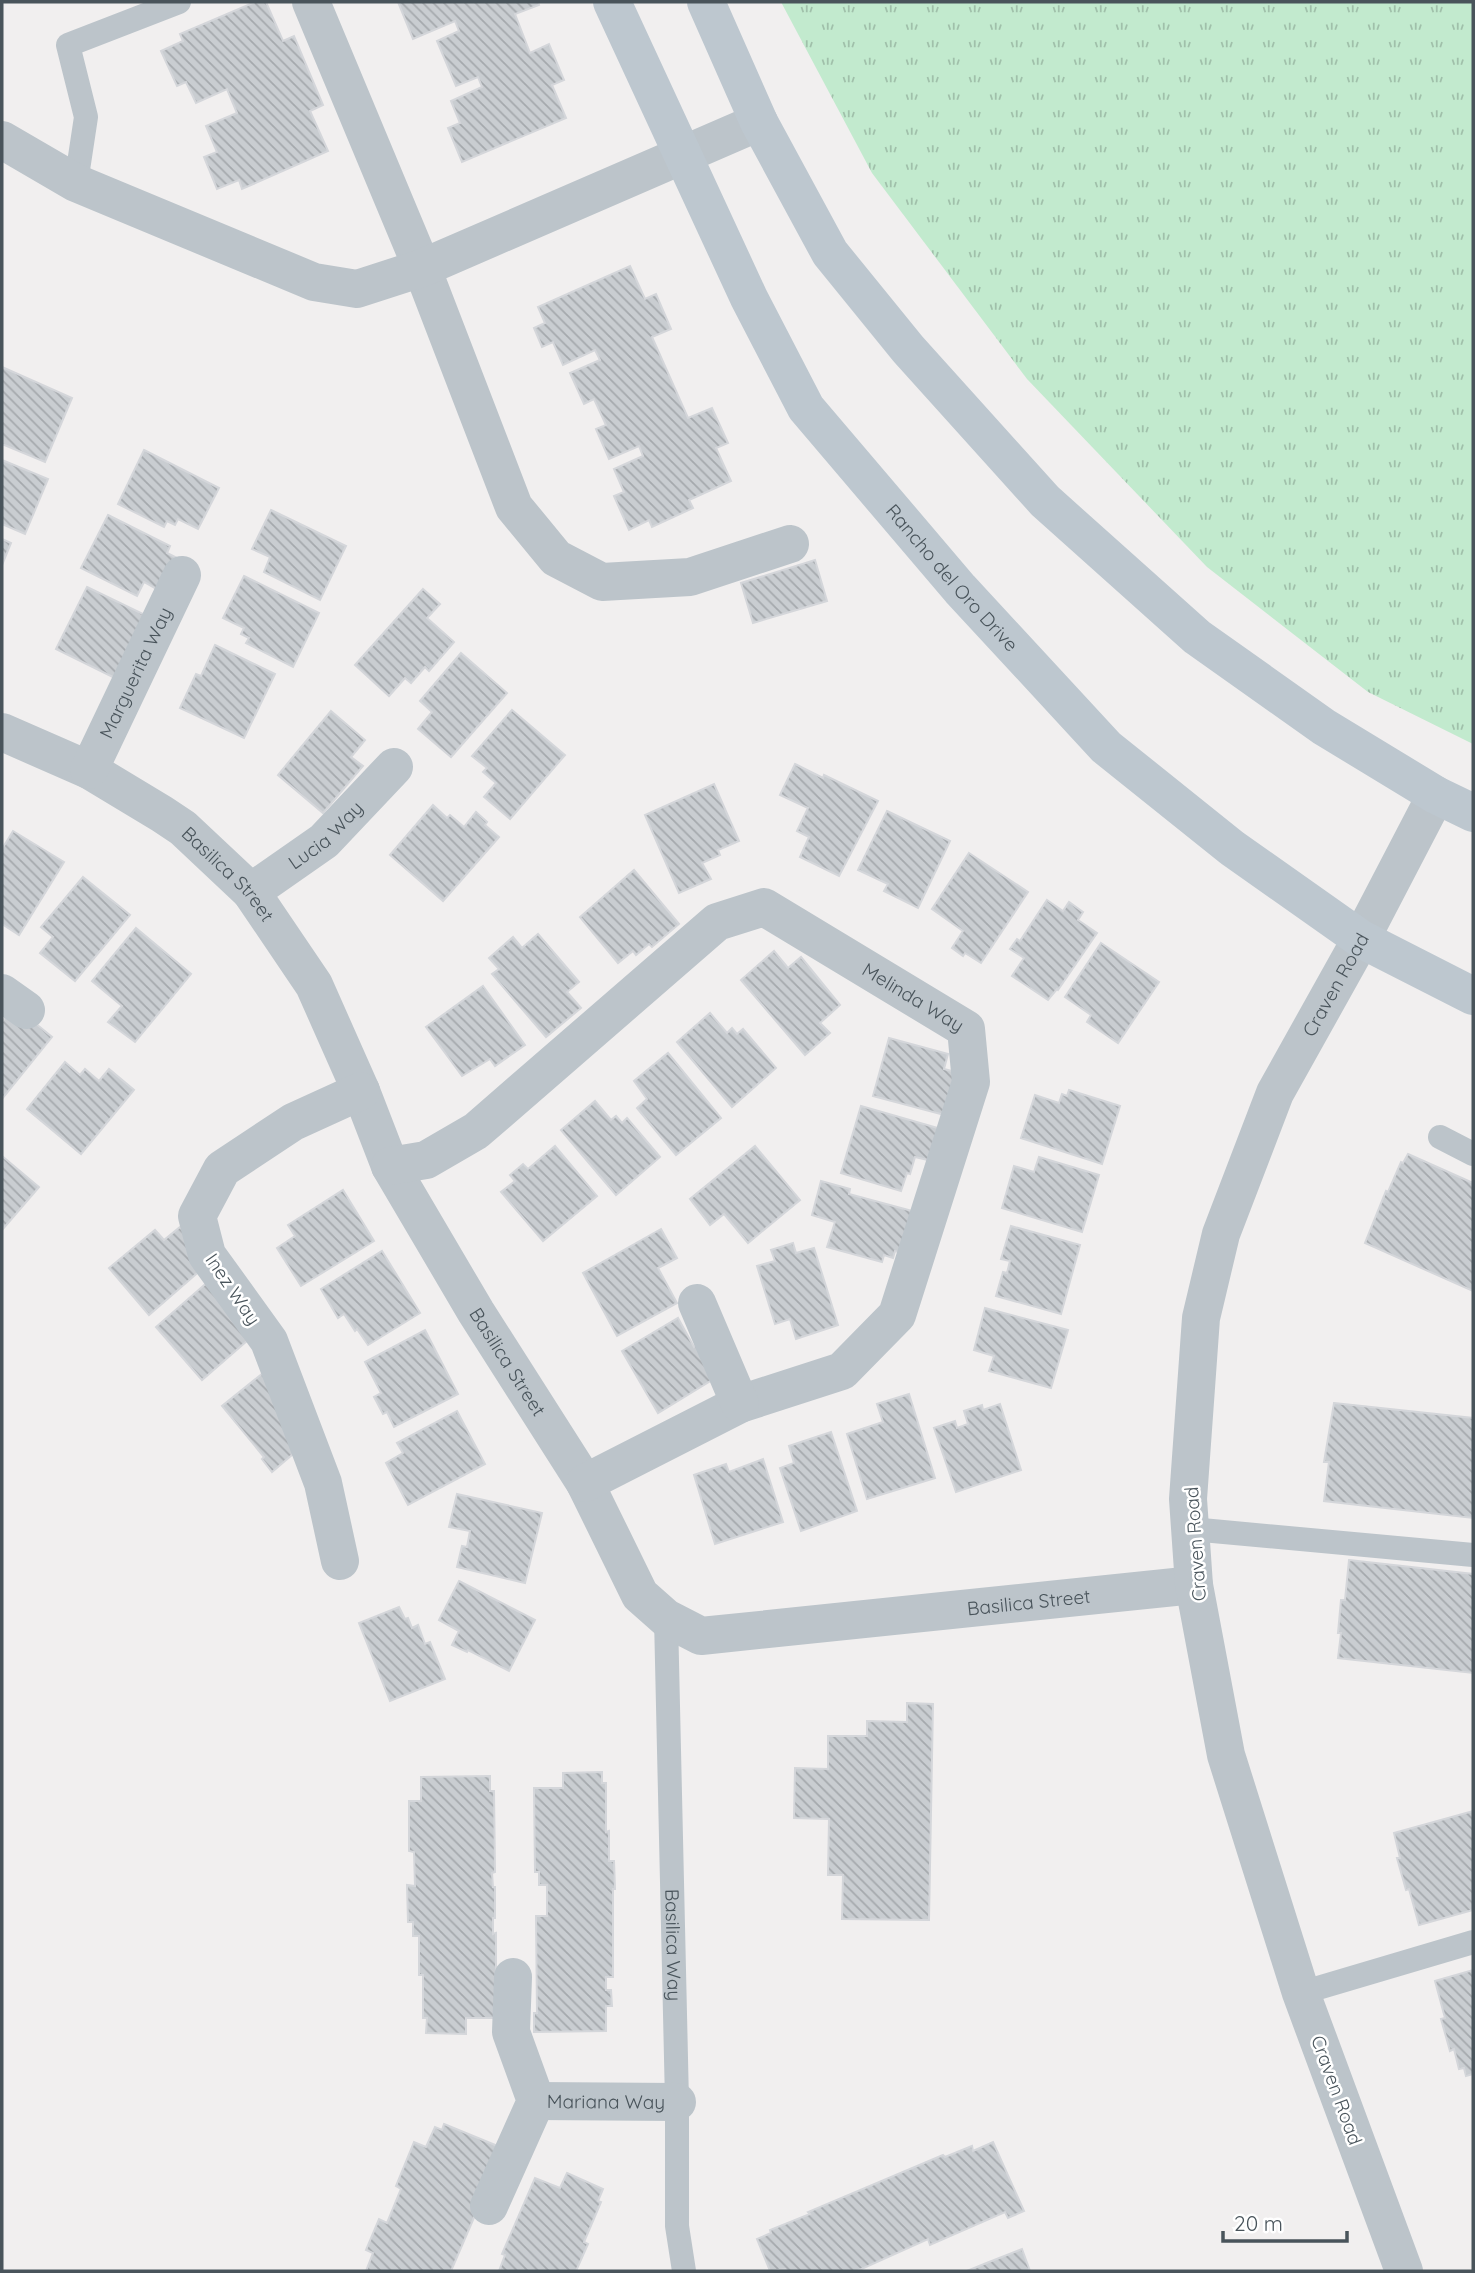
<svg xmlns="http://www.w3.org/2000/svg" width="1475" height="2273" viewBox="0 0 1475 2273" font-family="Quicksand,sans-serif">
	<defs>
		<pattern id="grass-tufts" width="24" height="20" patternUnits="userSpaceOnUse" patternTransform="scale(1.75)"><rect width="24" height="20" fill="#c2eace"/><path d="M3 7l-1-3M5 7V3M7 7l1-3M15 17l-1-3M17 17v-4M19 17l1-3" fill="none" stroke="#a0c0aa"/></pattern>
		<pattern id="building-back-hatch" width="6" height="6" patternUnits="userSpaceOnUse" patternTransform="scale(1.75)"><rect width="6" height="6" fill="#c9cdd1"/><path d="M-1 5l2 2M0 0l6 6M5-1l2 2" fill="none" stroke="#a5a9ad"/></pattern>
	</defs>
	<rect width="100%" height="100%" fill="#f1efef"/>
	<polygon fill="url(#grass-tufts)" points="781,2 1473,2 1473,744 1368,692 1207,567 1027,379 872,173"/>
	<g fill="url(#building-back-hatch)" stroke="#d4d6da" stroke-width="2">
		<polygon points="255,2 266,2 283,41 294,36 323,105 310,111 328,151 242,189 239,180 217,189 204,157 217,152 206,126 237,113 227,89 196,103 186,82 177,86 161,51 183,41 180,34"/>
		<polygon points="398,2 538,2 539,5 515,14 530,53 549,44 564,80 552,85 566,118 462,162 448,128 460,123 451,101 482,87 478,77 456,86 437,41 459,31 455,21 413,39"/>
		<polygon points="630,266 645,299 656,294 671,329 652,337 688,418 712,408 728,443 716,448 731,481 689,500 693,508 652,527 649,520 629,530 614,496 624,492 614,469 643,456 639,446 609,459 596,429 606,425 594,399 584,404 570,373 600,360 595,350 563,365 553,342 542,347 534,328 545,323 538,307"/>
		<polygon points="2,367 72,398 45,462 2,444"/>
		<polygon points="144,450 219,488 198,529 178,519 175,525 167,521 164,527 118,504"/>
		<polygon points="2,460 48,479 25,534 2,524"/>
		<polygon points="271,510 346,546 320,600 264,572 270,557 252,549"/>
		<polygon points="108,515 170,546 167,553 179,559 162,592 144,582 137,596 81,568"/>
		<polygon points="2,539 11,543 2,565"/>
		<polygon points="815,560 827,601 753,623 741,583"/>
		<polygon points="244,576 319,613 293,667 246,643 249,638 241,634 244,628 223,618"/>
		<polygon points="87,587 143,614 121,681 56,649"/>
		<polygon points="423,589 440,604 427,618 454,642 429,671 425,667 411,683 405,678 389,696 355,665"/>
		<polygon points="215,645 275,674 244,738 180,708 196,674 201,676"/>
		<polygon points="461,653 507,693 451,757 418,729 432,712 420,701"/>
		<polygon points="512,710 565,755 510,819 484,797 496,783 483,772 487,768 472,756"/>
		<polygon points="331,711 365,740 351,757 363,766 323,813 278,775"/>
		<polygon points="795,764 823,778 824,775 878,801 839,876 800,857 809,837 797,831 808,808 780,795"/>
		<polygon points="714,784 739,841 718,850 720,855 702,863 711,879 679,893 645,815"/>
		<polygon points="433,805 447,818 450,815 464,827 476,812 487,822 485,825 499,837 443,901 390,855"/>
		<polygon points="887,811 950,841 918,908 884,891 888,884 858,870"/>
		<polygon points="13,831 64,862 19,935 2,924 2,849"/>
		<polygon points="969,853 1028,892 981,963 965,953 963,956 952,948 963,931 932,909"/>
		<polygon points="634,870 679,924 652,947 649,944 636,955 633,951 618,963 580,917"/>
		<polygon points="83,877 130,915 75,981 40,953 53,937 41,927"/>
		<polygon points="1047,900 1063,911 1069,902 1083,912 1078,920 1097,933 1058,990 1057,989 1048,1000 1012,976 1024,958 1010,949 1017,939 1020,941"/>
		<polygon points="136,928 191,974 135,1042 108,1022 122,1006 92,981"/>
		<polygon points="538,934 579,982 567,992 581,1008 546,1037 492,974 499,969 489,958 513,937 522,948"/>
		<polygon points="1101,943 1159,982 1118,1043 1087,1022 1091,1015 1065,997"/>
		<polygon points="774,951 788,968 801,957 840,1005 820,1023 830,1033 805,1055 741,980"/>
		<polygon points="483,986 525,1045 495,1066 490,1059 462,1076 426,1027"/>
		<polygon points="14,1006 52,1037 2,1099 2,1022"/>
		<polygon points="710,1013 727,1033 732,1028 737,1034 743,1029 776,1068 732,1107 677,1042"/>
		<polygon points="889,1038 948,1054 944,1069 964,1074 952,1117 873,1096"/>
		<polygon points="668,1053 721,1118 676,1155 637,1108 647,1099 634,1081"/>
		<polygon points="65,1062 80,1075 85,1069 99,1081 109,1069 134,1090 81,1154 27,1109"/>
		<polygon points="1069,1090 1120,1106 1102,1164 1021,1138 1035,1095 1059,1103 1062,1094 1067,1096"/>
		<polygon points="595,1101 611,1120 616,1116 622,1123 627,1118 660,1157 616,1195 561,1130"/>
		<polygon points="861,1106 941,1129 932,1161 915,1157 910,1174 907,1173 901,1191 841,1173"/>
		<polygon points="555,1146 597,1196 543,1241 501,1192 515,1181 510,1175 523,1164 528,1169"/>
		<polygon points="755,1146 800,1200 748,1243 724,1214 710,1225 690,1199"/>
		<polygon points="1408,1154 1473,1183 1473,1291 1365,1243 1386,1191 1388,1192 1401,1162 1403,1163"/>
		<polygon points="2,1156 39,1187 2,1230"/>
		<polygon points="1039,1157 1099,1175 1082,1232 1002,1208 1014,1166 1034,1172"/>
		<polygon points="821,1181 850,1189 849,1194 927,1215 915,1257 895,1251 893,1258 884,1255 882,1262 827,1247 835,1222 812,1215"/>
		<polygon points="343,1190 374,1241 301,1286 277,1248 295,1236 288,1225"/>
		<polygon points="1011,1226 1080,1245 1061,1314 996,1296 1003,1272 1007,1273 1010,1261 1001,1259"/>
		<polygon points="180,1227 210,1262 149,1315 109,1268 155,1230 164,1240"/>
		<polygon points="661,1229 677,1258 658,1268 677,1303 617,1336 583,1273"/>
		<polygon points="793,1243 796,1253 814,1248 838,1325 796,1339 790,1319 775,1324 757,1266 775,1261 771,1250"/>
		<polygon points="382,1251 420,1313 368,1345 357,1329 355,1331 344,1314 338,1318 321,1289"/>
		<polygon points="210,1280 248,1340 202,1380 156,1327"/>
		<polygon points="985,1308 1068,1330 1051,1388 989,1371 994,1356 974,1350"/>
		<polygon points="678,1318 694,1347 702,1342 712,1380 658,1413 622,1351"/>
		<polygon points="425,1330 458,1394 394,1427 387,1412 383,1414 374,1397 381,1393 365,1362"/>
		<polygon points="268,1369 306,1443 272,1472 262,1459 264,1457 222,1406"/>
		<polygon points="909,1394 935,1478 867,1499 847,1434 883,1422 877,1404"/>
		<polygon points="1334,1403 1473,1418 1473,1518 1324,1501 1329,1462 1324,1462"/>
		<polygon points="1000,1404 1021,1470 956,1492 934,1428 955,1421 957,1428 968,1424 964,1411 982,1405 983,1410"/>
		<polygon points="457,1411 485,1464 408,1505 386,1463 403,1453 397,1443"/>
		<polygon points="831,1432 857,1511 801,1531 780,1468 794,1463 789,1446"/>
		<polygon points="763,1459 783,1522 715,1544 694,1475 726,1464 729,1472"/>
		<polygon points="457,1494 542,1513 525,1583 457,1567 462,1546 467,1547 470,1531 449,1527"/>
		<polygon points="1349,1560 1473,1574 1473,1673 1338,1658 1341,1633 1338,1633 1341,1600 1345,1600"/>
		<polygon points="459,1581 535,1620 509,1671 468,1650 467,1652 452,1645 459,1631 439,1620"/>
		<polygon points="399,1607 405,1619 408,1618 412,1628 418,1625 425,1644 430,1642 445,1679 390,1701 359,1623"/>
		<polygon points="907,1703 933,1704 929,1920 842,1919 843,1875 828,1875 829,1819 794,1818 795,1768 828,1769 828,1736 867,1736 867,1721 907,1722"/>
		<polygon points="602,1772 602,1783 606,1783 606,1832 609,1831 609,1861 614,1861 615,1889 613,1889 613,1977 606,1977 606,1990 611,1990 612,2006 606,2006 606,2031 534,2032 534,2013 537,2013 536,1916 547,1916 547,1885 539,1885 539,1872 535,1872 534,1788 563,1788 563,1773"/>
		<polygon points="490,1776 490,1791 494,1791 495,1872 492,1873 493,1887 495,1887 495,1918 493,1918 493,1934 496,1933 496,2018 466,2018 466,2034 426,2033 427,2018 423,2018 423,1975 419,1975 419,1936 413,1936 413,1922 408,1922 407,1885 415,1886 414,1852 409,1851 409,1801 421,1801 421,1777"/>
		<polygon points="1473,1811 1473,1910 1419,1925 1409,1889 1406,1890 1397,1858 1400,1858 1394,1833"/>
		<polygon points="1473,1970 1473,2074 1466,2076 1464,2068 1459,2069 1454,2049 1450,2051 1441,2019 1445,2018 1435,1981"/>
		<polygon points="444,2124 500,2147 498,2162 451,2271 366,2271 373,2253 366,2250 379,2219 387,2223 401,2189 396,2186 414,2142 426,2147 435,2127 442,2130"/>
		<polygon points="993,2142 1024,2211 1008,2218 1005,2212 930,2245 928,2239 857,2271 786,2271 785,2269 770,2271 757,2239 771,2233 770,2230 810,2214 808,2212 943,2155 945,2157 972,2146 973,2151"/>
		<polygon points="567,2173 603,2189 598,2201 601,2202 584,2242 588,2244 576,2271 499,2271 505,2255 502,2254 535,2178 560,2188"/>
		<polygon points="1022,2249 1030,2271 967,2271 984,2264"/>
	</g>
	<g fill="none" stroke-linecap="round" stroke-linejoin="round">
		<g stroke="#bcc4ca" stroke-width="24">
			<polyline points="76,183 86,117 68,45 179,2"/>
			<polyline points="1440,1137 1473,1154"/>
			<polyline points="1191,1529 1473,1555"/>
			<path id="s1" d="M666,1618L677,2102V2226L684,2271"/>
			<polyline points="1301,1993 1473,1942"/>
		</g>
		<g stroke="#bcc4ca" stroke-width="38">
			<polyline points="311,2 422,268 514,507 556,558 602,582 690,577 790,544"/>
			<polyline points="2,140 76,183 314,282 357,289 422,268 759,122"/>
			<path id="s2" d="M2,732L89,770L162,814L183,828L251,892L314,985L361,1091L390,1166L476,1312L585,1483L640,1595L666,1618L701,1636L1194,1585"/>
			<path id="s3" d="M89,770L182,575"/>
			<path id="s4" d="M251,892L324,841L394,767"/>
			<polyline points="2,993 26,1010"/>
			<path id="s5" d="M390,1166L426,1160L476,1131L717,922L764,907L966,1029L971,1082L897,1315L842,1371L740,1404L585,1483"/>
			<polyline points="697,1303 740,1404"/>
			<polyline points="340,1561 323,1483 269,1341 207,1255 197,1216 222,1169 293,1122 361,1091"/>
			<path id="s6" d="M536,2101L677,2102"/>
			<polyline points="489,2206 536,2101 511,2032 513,1977"/>
			<path id="s7" d="M1404,2271L1301,1993L1226,1755L1194,1585L1188,1499L1201,1318L1221,1234L1275,1093L1361,939L1436,795"/>
		</g>
		<g stroke="#bdc7cf" stroke-width="38">
			<path id="s8" d="M612,2L749,298L806,408L960,589L1106,747L1232,848L1361,939L1473,996"/>
			<polyline points="706,2 759,122 830,253 908,349 1045,501 1197,637 1324,727 1436,795 1473,813"/>
		</g>
	</g>
	<g text-anchor="middle" stroke-width="5" stroke-linejoin="round" paint-order="stroke">
		<g font-size="19" fill="#49545b" stroke="#fff">
			<text dy="7" stroke="none"><textPath href="#s8" startOffset="674">Rancho del Oro Drive</textPath></text>
			<text dy="7" stroke="none"><textPath href="#s3" startOffset="108">Marguerita Way</textPath></text>
			<text dy="7" stroke="none"><textPath href="#s4" startOffset="94">Lucia Way</textPath></text>
			<text dy="7" stroke="none"><textPath href="#s2" startOffset="270">Basilica Street</textPath></text>
			<text dy="7" stroke="none"><textPath href="#s7" startOffset="1348">Craven Road</textPath></text>
			<text dy="7" stroke="none"><textPath href="#s5" startOffset="637">Melinda Way</textPath></text>
			<text transform="translate(233 1289) rotate(56)" y="7">Inez Way</text>
			<text dy="7" stroke="none"><textPath href="#s2" startOffset="836">Basilica Street</textPath></text>
			<text transform="translate(1195 1544) rotate(-94)" y="7">Craven Road</text>
			<text dy="7" stroke="none"><textPath href="#s2" startOffset="1508">Basilica Street</textPath></text>
			<text dy="7" stroke="none"><textPath href="#s1" startOffset="327">Basilica Way</textPath></text>
			<text transform="translate(1337 2090) rotate(70)" y="7">Craven Road</text>
			<text dy="7" stroke="none"><textPath href="#s6" startOffset="70">Mariana Way</textPath></text>
		</g>
	</g>
	<rect width="1475" height="2273" fill="none" stroke="#49545b" stroke-width="7"/>
	<path d="M1223 2231v10h124v-10" fill="none" stroke="#49545b" stroke-width="3.5"/>
	<text x="1234" y="2231" font-size="21" fill="#49545b" stroke="#ffffff" stroke-width="5" paint-order="stroke">20 m</text>
</svg>
